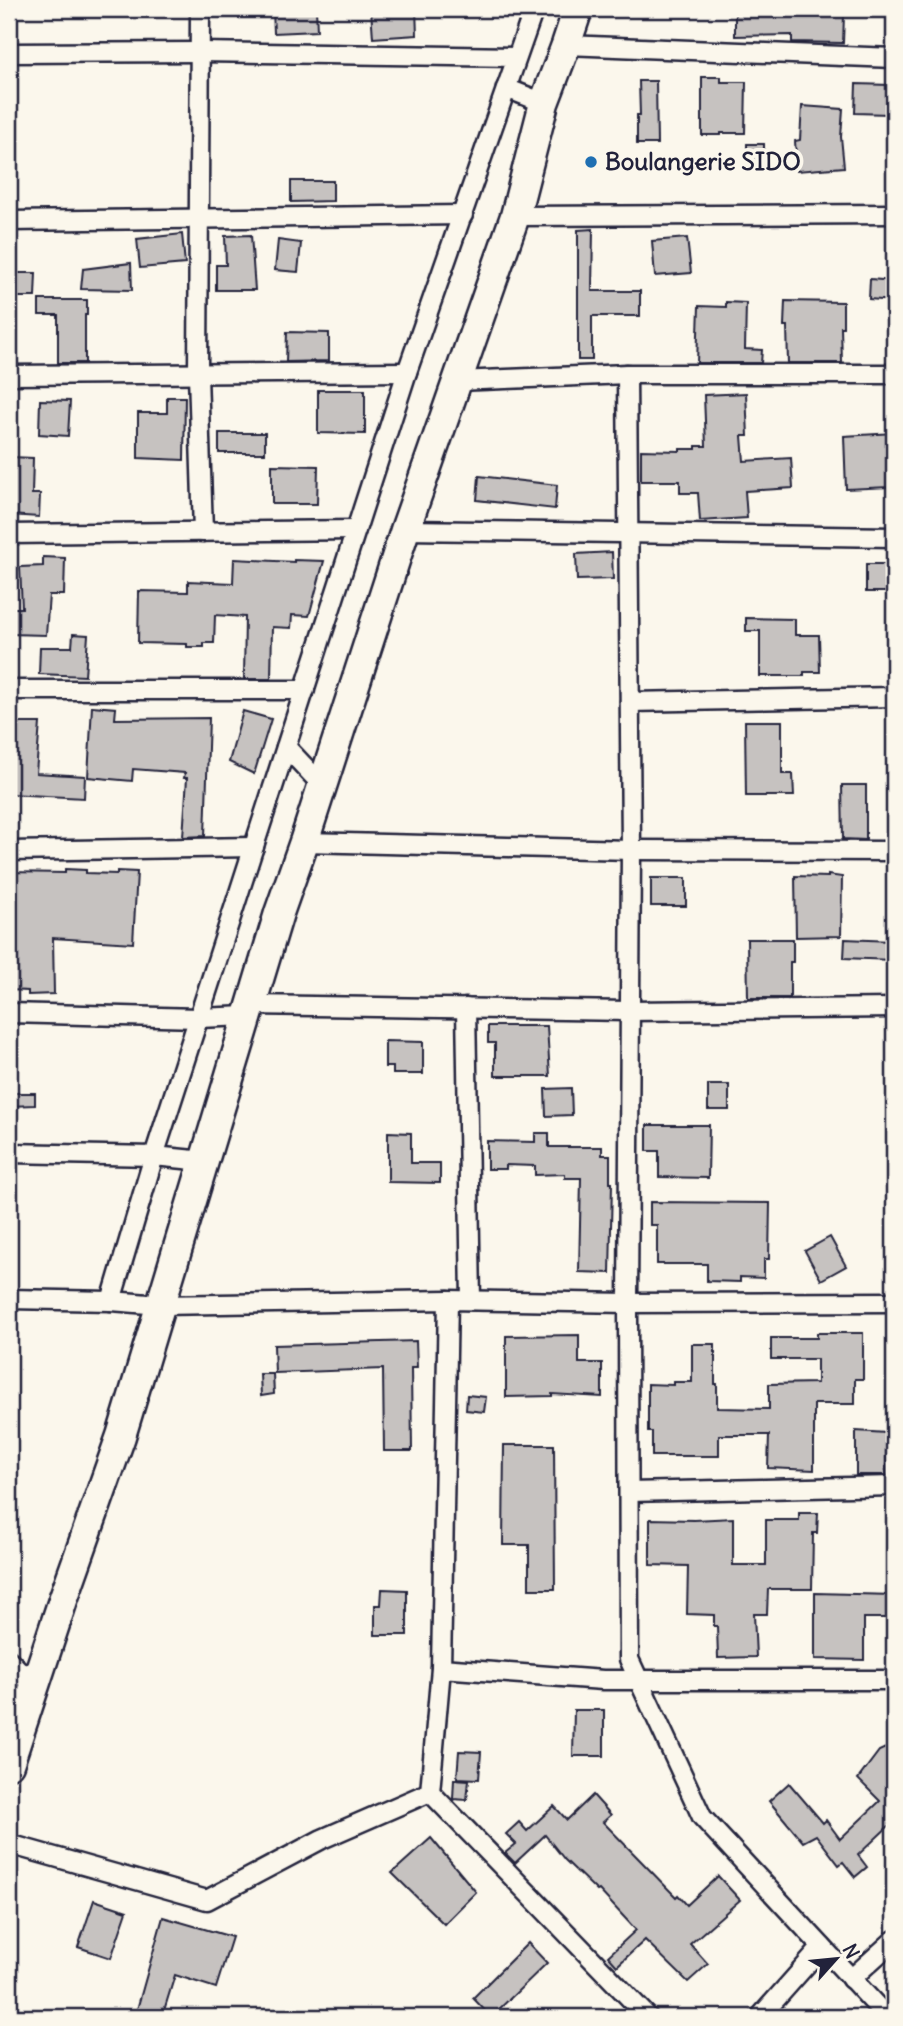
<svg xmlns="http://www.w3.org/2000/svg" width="903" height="2026" viewBox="0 0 903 2026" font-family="Delius,sans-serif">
	<rect width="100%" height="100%" fill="#fbf7ec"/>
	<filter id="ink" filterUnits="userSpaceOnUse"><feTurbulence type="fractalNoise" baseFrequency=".0143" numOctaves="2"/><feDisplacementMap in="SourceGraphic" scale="14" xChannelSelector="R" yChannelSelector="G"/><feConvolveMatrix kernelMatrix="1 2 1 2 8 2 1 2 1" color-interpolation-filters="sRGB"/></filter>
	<g filter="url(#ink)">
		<g fill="#c6c2c0" stroke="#22223b" stroke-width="2">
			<polygon points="273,9 316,9 317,31 274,33"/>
			<polygon points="371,9 416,9 417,35 373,38"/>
			<polygon points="735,9 840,9 840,14 844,15 843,43 792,42 792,35 735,36"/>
			<polygon points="702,77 721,77 721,82 746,82 745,133 721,133 721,135 702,135"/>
			<polygon points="639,81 656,81 657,144 637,144 637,115 640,115"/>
			<polygon points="856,84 890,85 889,114 855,113"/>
			<polygon points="802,106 843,109 841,137 844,167 797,171 795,141 800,140"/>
			<rect x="747" y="144" width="17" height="27"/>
			<polygon points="291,181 333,181 333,201 291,202"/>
			<polygon points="593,229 592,291 640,291 640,316 592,316 592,360 578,360 578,230"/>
			<polygon points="182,234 185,264 140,268 137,239"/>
			<polygon points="251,235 255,290 216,290 216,265 226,265 225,236"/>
			<polygon points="687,238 691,273 655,276 652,241"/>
			<polygon points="278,240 301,243 298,272 275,270"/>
			<polygon points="131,263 132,290 81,289 83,269"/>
			<polygon points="9,273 36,273 35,297 9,297"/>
			<polygon points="870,279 894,281 894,301 869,299"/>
			<polygon points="39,300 87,300 87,315 85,315 85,363 58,363 58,315 39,315"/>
			<polygon points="785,301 843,302 843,327 841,327 842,363 788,363 787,326 784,326"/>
			<polygon points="726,302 746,303 745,349 762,350 761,363 697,363 699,306 726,307"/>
			<polygon points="287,332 329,333 329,361 286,362"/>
			<polygon points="318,390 365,390 365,434 318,433"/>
			<polygon points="746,393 748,436 742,436 744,461 791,458 793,488 745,491 747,518 700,521 698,493 680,493 680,481 641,481 641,450 680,451 680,449 696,449 696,446 706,446 704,395"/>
			<polygon points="167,397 185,397 184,460 138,458 138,413 167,413"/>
			<polygon points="40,400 70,401 68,436 39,434"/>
			<rect x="219" y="433" width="46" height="20"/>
			<polygon points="894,433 894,460 889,460 890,487 846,489 844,436"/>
			<polygon points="11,457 33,458 32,494 40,494 39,517 9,515"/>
			<polygon points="272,465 318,466 317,504 272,504"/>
			<polygon points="479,476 557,485 555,509 477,500"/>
			<polygon points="612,552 613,579 577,580 576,554"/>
			<polygon points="43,557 65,558 64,595 49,595 46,635 9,634 9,608 22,608 20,567 43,566"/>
			<polygon points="234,559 294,562 294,560 324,561 309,616 292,615 291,628 272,627 271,679 244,679 245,617 215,615 214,643 204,643 204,647 187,647 187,644 138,643 139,591 188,592 188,581 233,583"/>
			<polygon points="866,564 894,564 894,589 889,589 889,592 866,592"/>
			<polygon points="746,618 795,619 795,635 819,635 820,672 804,672 804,676 760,676 760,631 746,631"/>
			<polygon points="73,634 88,635 85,676 39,674 40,647 72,647"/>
			<polygon points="92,706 116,708 115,719 209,718 205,836 183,837 187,778 184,778 185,773 133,769 132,781 88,777"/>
			<polygon points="243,711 271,719 254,774 229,762"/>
			<polygon points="745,721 782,721 782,774 793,774 794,796 746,796"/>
			<polygon points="9,723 40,723 36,773 85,776 84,798 9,794"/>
			<polygon points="842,785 866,785 866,840 843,839"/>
			<polygon points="65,869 86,870 86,873 117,874 117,871 137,872 133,943 53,938 54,994 28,995 28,991 9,990 9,872 65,873"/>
			<polygon points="828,875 842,877 841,936 796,937 795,876 828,877"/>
			<rect x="651" y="878" width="35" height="28"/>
			<polygon points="747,939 793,939 793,962 790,962 790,998 748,998"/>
			<polygon points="845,939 891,941 891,960 844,958"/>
			<polygon points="488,1026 547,1026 550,1076 495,1076 495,1043 488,1043"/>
			<polygon points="385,1041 423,1042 423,1074 393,1074 393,1067 385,1067"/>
			<rect x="708" y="1085" width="21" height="25"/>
			<polygon points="571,1088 572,1115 546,1116 545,1089"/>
			<polygon points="9,1093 35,1093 35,1105 9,1106"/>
			<polygon points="647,1125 709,1125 708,1178 659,1177 659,1151 647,1151"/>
			<polygon points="388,1132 411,1133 411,1163 440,1163 440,1183 388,1182"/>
			<polygon points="535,1133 549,1133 549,1147 602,1147 602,1155 610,1155 610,1183 612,1183 610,1273 579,1272 581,1178 565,1178 565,1174 535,1175 535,1166 506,1165 506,1169 487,1169 487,1141 535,1142"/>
			<polygon points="650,1202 770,1203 769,1259 764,1259 764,1278 740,1277 740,1282 707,1281 707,1264 657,1264 657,1225 650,1225"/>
			<polygon points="830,1237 846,1266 821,1280 805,1251"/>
			<polygon points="817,1333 863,1333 863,1379 855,1379 855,1404 814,1404 814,1470 768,1468 769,1435 719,1435 719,1456 652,1456 652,1432 648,1432 648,1384 673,1385 673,1382 692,1382 692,1344 715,1344 715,1384 717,1384 717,1408 769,1409 769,1384 817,1383 817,1359 771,1359 771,1338 817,1338"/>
			<polygon points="579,1335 579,1363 602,1363 602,1397 552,1394 552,1396 506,1397 506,1336"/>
			<polygon points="416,1341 417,1368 411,1368 412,1451 384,1451 383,1369 275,1373 274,1345"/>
			<polygon points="260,1374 273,1374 274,1394 261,1396"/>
			<polygon points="467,1395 486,1397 484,1412 466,1410"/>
			<polygon points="856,1431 886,1433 887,1475 856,1475"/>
			<polygon points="504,1445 554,1445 555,1589 529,1589 529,1545 503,1545"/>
			<polygon points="799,1513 818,1513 817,1533 813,1533 812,1589 768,1589 767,1614 754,1614 756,1657 718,1658 717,1626 714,1626 714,1615 687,1614 688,1566 650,1565 650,1519 694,1520 733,1518 733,1565 766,1565 766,1520 799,1520"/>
			<polygon points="382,1589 407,1590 407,1635 375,1635 375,1605 381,1605"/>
			<polygon points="815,1593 894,1595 894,1618 864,1618 864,1660 815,1659"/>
			<polygon points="574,1710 604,1710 604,1756 573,1756"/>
			<polygon points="894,1744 894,1821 858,1855 867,1867 855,1877 843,1862 839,1865 816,1835 803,1842 769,1801 789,1783 823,1823 826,1820 840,1839 880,1801 858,1779 879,1751"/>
			<polygon points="459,1751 481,1752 479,1779 457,1778"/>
			<polygon points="454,1779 469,1780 467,1800 453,1799"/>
			<polygon points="593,1795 611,1815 603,1822 676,1897 678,1895 687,1905 718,1876 740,1900 690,1944 708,1964 688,1982 645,1940 617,1966 608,1956 636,1930 599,1890 597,1891 565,1860 545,1835 515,1863 505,1853 516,1844 506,1834 519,1822 527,1831 554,1806 567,1820"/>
			<polygon points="431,1838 476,1892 444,1924 392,1873"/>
			<polygon points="94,1900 127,1911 111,1958 78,1947"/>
			<polygon points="163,1917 232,1937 216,1988 175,1975 162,2017 149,2017 136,2013"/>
			<polygon points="528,1943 547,1963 491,2017 473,1998"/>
		</g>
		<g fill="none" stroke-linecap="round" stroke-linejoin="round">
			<defs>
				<g id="minor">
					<polyline points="200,9 198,374 203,532"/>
					<polyline points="566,45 894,58"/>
					<polyline points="9,53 200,52 516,57"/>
					<polyline points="506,88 544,103"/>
					<polyline points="515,216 894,214"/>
					<polyline points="9,221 463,215"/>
					<polyline points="627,374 631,850 628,1303 629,1659 702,1817 887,2017"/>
					<polyline points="9,375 407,372"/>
					<polyline points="457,381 627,374 894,374"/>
					<polyline points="405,530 894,537"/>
					<polyline points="9,534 356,530"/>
					<polyline points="9,690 305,690"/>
					<polyline points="630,702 894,697"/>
					<polyline points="286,747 322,785"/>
					<polyline points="304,842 631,850 894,851"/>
					<polyline points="9,851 254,847"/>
					<polyline points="251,1005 629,1011 894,1008"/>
					<polyline points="466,1008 471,1300"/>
					<polyline points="9,1013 198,1018 248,1016"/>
					<polyline points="9,1153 154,1156 204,1161"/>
					<polyline points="9,1299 111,1301 161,1305 448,1300 628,1303 894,1302"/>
					<polyline points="448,1300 441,1668 430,1792 648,2017"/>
					<polyline points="111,1301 154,1156 407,372 534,9"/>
					<polyline points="629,1492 894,1486"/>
					<polyline points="9,1660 34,1686"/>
					<polyline points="441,1668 603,1680 894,1680"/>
					<polyline points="9,1844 207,1900 322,1839 430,1792"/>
					<polyline points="851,1979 894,1940"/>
					<polyline points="760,2017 822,1947"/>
				</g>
				<polyline id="primary" points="9,1764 64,1597 121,1436 279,913 304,842 405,530 515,216 544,103 566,45 578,9"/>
			</defs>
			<use href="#minor" stroke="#22223b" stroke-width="23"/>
			<use href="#primary" stroke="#22223b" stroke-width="33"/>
			<use href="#minor" stroke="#fbf7ec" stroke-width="18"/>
			<use href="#primary" stroke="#fbf7ec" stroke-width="28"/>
		</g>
	</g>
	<circle fill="#1f6fb2" stroke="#fbf7ec" stroke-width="2.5" cx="591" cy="162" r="7"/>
	<g text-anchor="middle" stroke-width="7" stroke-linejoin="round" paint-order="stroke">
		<g font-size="24" font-weight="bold" fill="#22223b" stroke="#fbf7ec" text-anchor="start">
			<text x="605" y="170">Boulangerie SIDO</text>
		</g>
	</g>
	<rect width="903" height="2026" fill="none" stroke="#fbf7ec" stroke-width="35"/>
	<rect x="18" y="18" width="868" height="1991" fill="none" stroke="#22223b" stroke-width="2.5" filter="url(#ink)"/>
	<g transform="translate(836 1959) rotate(63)" stroke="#fbf7ec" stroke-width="5" paint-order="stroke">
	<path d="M0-5L12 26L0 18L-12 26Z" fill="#22223b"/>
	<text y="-10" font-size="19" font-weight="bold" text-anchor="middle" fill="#22223b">N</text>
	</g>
</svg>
